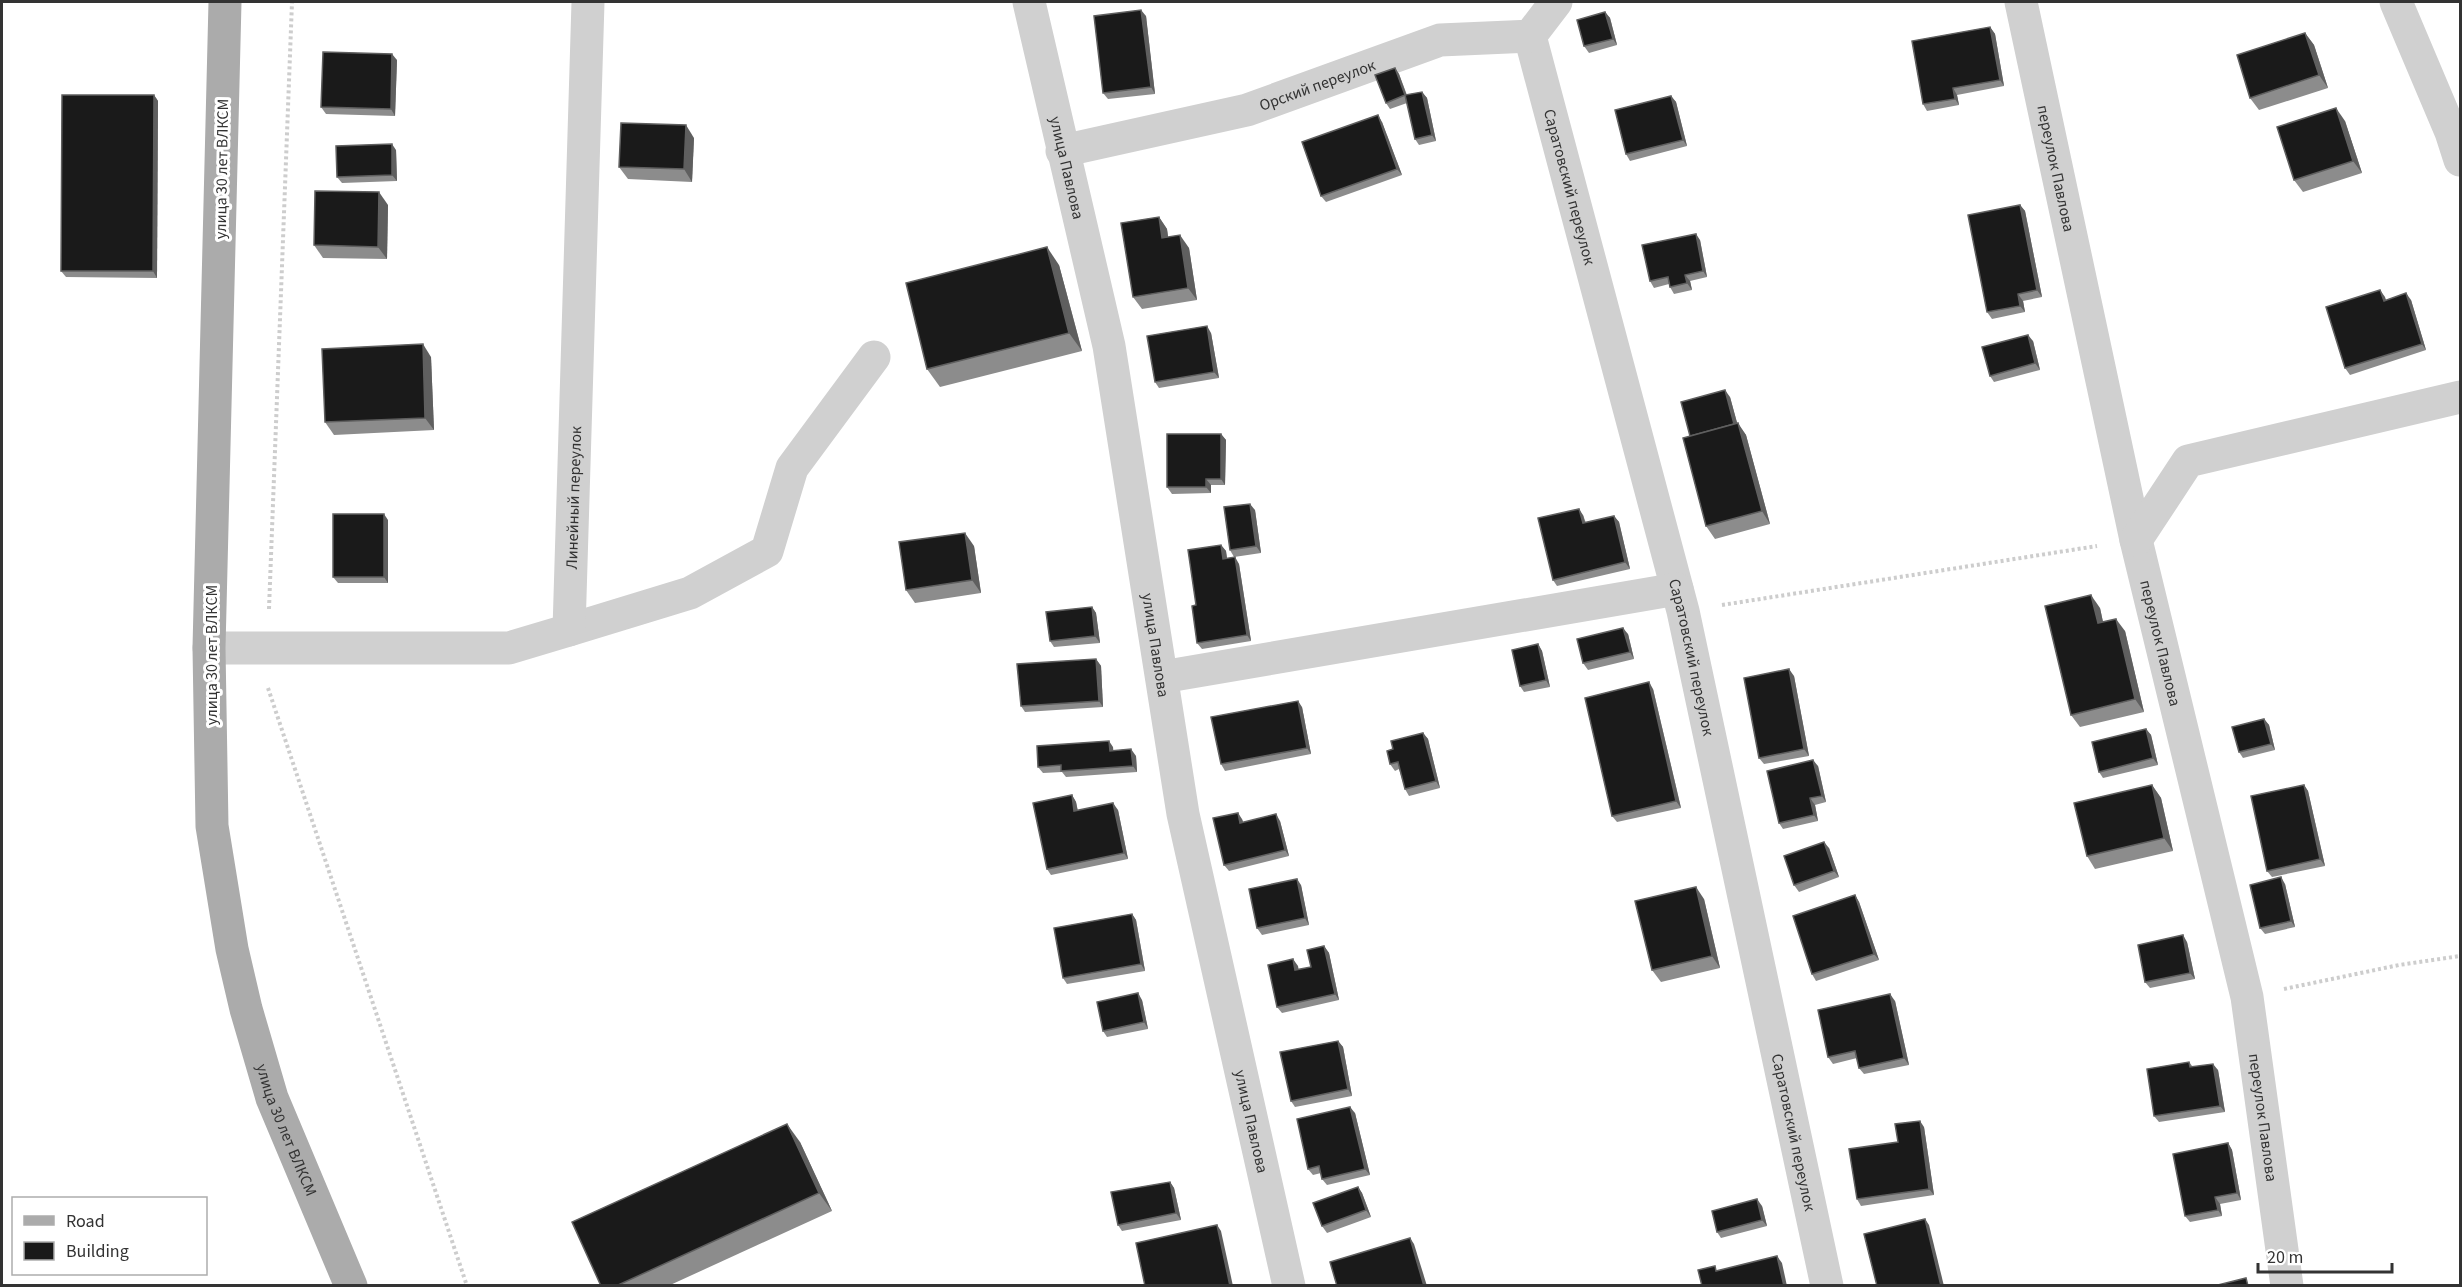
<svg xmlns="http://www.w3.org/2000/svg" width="2462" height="1287" viewBox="0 0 2462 1287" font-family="'Source Sans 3',sans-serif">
	<rect width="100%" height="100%" fill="#fff"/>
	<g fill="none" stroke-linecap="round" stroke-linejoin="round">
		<g stroke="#cdcdcd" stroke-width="4" stroke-dasharray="3 3" stroke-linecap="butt">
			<polyline points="1722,605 2097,546"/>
			<polyline points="269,609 292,2"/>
			<polyline points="268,688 467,1286"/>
			<polyline points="2284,989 2399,965 2460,956"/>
		</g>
		<g stroke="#d0d0d0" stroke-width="33">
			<path id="s1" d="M1029,2L1109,346L1183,814L1289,1286"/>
			<path id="s2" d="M2021,2L2136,540L2247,997L2287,1286"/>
			<polyline points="2396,2 2451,132 2460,160"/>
			<path id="s3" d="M1530,36L1683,611L1827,1286"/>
			<path id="s4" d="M1062,151L1247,110L1440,40L1530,36L1556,2"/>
			<polyline points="2136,540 2188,461 2460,397"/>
			<polyline points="569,630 690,593 767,551 792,468 874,357"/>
			<path id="s5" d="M209,648H509L569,630L588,2"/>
			<polyline points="1162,677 1677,589"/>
		</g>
		<path stroke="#ababab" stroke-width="33" id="s6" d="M225,2L209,648L212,826L232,949L246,1009L272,1098L351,1286"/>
	</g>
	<g fill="#8c8c8c">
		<polygon points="1605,12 1610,18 1617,45 1589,53 1584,46"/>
		<polygon points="1146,16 1155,94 1108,99 1103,93"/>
		<polygon points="1990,27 1995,34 2004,86 1957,95 1959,105 1927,111 1923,104"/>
		<polygon points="2305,33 2314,45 2328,88 2259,110 2250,98"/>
		<polygon points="397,60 395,116 326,114 321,107"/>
		<polygon points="1395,68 1399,74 1407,95 1422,92 1427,98 1436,141 1419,145 1415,139 1407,103 1390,109 1386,103"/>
		<polygon points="154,95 158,101 157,278 66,277 61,271"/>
		<polygon points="1671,96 1676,102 1687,146 1630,161 1626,154"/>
		<polygon points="2345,121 2362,173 2303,192 2294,180"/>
		<polygon points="1382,122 1402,175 1326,202 1321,196"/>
		<polygon points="694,138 692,182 628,179 619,167"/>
		<polygon points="396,150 397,181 342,183 337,177"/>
		<polygon points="388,205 387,259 323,258 314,245"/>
		<polygon points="2020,205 2025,211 2042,297 2023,301 2025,312 1992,319 1987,312"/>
		<polygon points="1159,217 1167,229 1168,237 1189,248 1197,300 1142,309 1133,297"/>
		<polygon points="1700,240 1707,277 1690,281 1692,290 1674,294 1670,287 1669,284 1654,288 1650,281"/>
		<polygon points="1059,265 1082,351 940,387 927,369"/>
		<polygon points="2380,290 2386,300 2411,300 2426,350 2350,375 2345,368"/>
		<polygon points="1211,333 1219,378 1159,388 1155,382"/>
		<polygon points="2033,341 2040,370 1994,382 1990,376"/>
		<polygon points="431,357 434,430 334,435 325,422"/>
		<polygon points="1730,397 1737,423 1746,435 1770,524 1715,539 1706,526 1690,436"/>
		<polygon points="1221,434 1226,440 1225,485 1211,485 1211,493 1172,494 1167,487"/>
		<polygon points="1255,510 1261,553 1234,557 1230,550"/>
		<polygon points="1583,515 1586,523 1614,516 1619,522 1630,569 1557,586 1553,580"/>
		<polygon points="388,520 388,583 338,583 333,577"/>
		<polygon points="1221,545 1226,551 1227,559 1239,564 1251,641 1202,649 1197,643 1196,605"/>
		<polygon points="974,546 981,593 915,603 906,590"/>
		<polygon points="1092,607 1096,613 1100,643 1054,647 1050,641"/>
		<polygon points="2100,608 2103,622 2125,631 2144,712 2080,727 2071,715"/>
		<polygon points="1628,634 1634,659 1588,670 1583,663"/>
		<polygon points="1538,644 1542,651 1550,687 1524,692 1520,686"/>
		<polygon points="1096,659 1101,666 1103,707 1025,712 1021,706"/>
		<polygon points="1794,676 1809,756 1764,764 1759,758"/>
		<polygon points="1653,689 1681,808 1617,822 1612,816"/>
		<polygon points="1302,707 1311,754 1225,771 1221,764"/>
		<polygon points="2264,719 2269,725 2275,750 2243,758 2239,752"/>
		<polygon points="2146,729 2151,735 2158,765 2103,778 2099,772"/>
		<polygon points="1423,733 1428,739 1440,788 1409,796 1405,789 1399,769 1395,771 1390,764 1393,749"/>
		<polygon points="1113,747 1113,751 1136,756 1137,772 1066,777 1062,772 1043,773 1038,767"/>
		<polygon points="1818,766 1826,802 1815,805 1818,821 1783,829 1779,823"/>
		<polygon points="2152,785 2161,798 2173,851 2095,869 2087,856"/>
		<polygon points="2304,785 2308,791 2325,866 2272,877 2267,871"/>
		<polygon points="1072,795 1076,802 1078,811 1118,810 1128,859 1051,875 1047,869"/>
		<polygon points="1242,819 1243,822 1280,821 1289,856 1229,871 1224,865"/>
		<polygon points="1829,848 1839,877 1799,892 1794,885"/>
		<polygon points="2285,884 2295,927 2265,934 2260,928"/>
		<polygon points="1301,885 1309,925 1262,935 1257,928"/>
		<polygon points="1855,895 1859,902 1879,960 1816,981 1812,974"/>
		<polygon points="1704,899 1720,968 1661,982 1652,970"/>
		<polygon points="1132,914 1136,920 1145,971 1067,984 1063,978"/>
		<polygon points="2187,942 2195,979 2150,988 2145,982"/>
		<polygon points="1324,946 1329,953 1339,1000 1282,1013 1277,1007 1298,966 1298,970 1311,967"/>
		<polygon points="1142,1000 1148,1029 1107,1037 1103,1031"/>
		<polygon points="1895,1001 1909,1065 1864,1074 1859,1068 1857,1058 1833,1064 1828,1057"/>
		<polygon points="1338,1041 1343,1047 1352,1096 1295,1107 1291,1101"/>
		<polygon points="2189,1062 2193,1067 2218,1070 2225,1112 2159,1122 2154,1116"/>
		<polygon points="1355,1113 1370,1175 1327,1185 1322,1179 1321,1173 1313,1175 1308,1169"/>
		<polygon points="1924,1127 1934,1195 1861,1206 1857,1199 1898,1142"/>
		<polygon points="800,1142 832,1211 668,1286 601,1286"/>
		<polygon points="2228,1143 2232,1150 2241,1200 2220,1204 2222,1216 2190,1222 2185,1216"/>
		<polygon points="1170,1182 1174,1188 1181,1220 1122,1231 1118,1225"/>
		<polygon points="1358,1187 1362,1193 1371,1217 1327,1233 1322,1226"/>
		<polygon points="1762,1206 1767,1226 1721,1238 1717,1232"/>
	</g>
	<g fill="#5f5f5f">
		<polygon points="1141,10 1146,16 1155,94 1151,87"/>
		<polygon points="1605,12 1610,18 1617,45 1613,39"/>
		<polygon points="1990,27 1995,34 2004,86 2000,80"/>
		<polygon points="2305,33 2314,45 2328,88 2319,75"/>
		<polygon points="392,54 397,60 395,116 391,109"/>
		<polygon points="1395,68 1399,74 1409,102 1405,95"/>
		<polygon points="1953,88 1957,95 1959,105 1955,99"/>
		<polygon points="1422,92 1427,98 1436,141 1432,135"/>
		<polygon points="154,95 158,101 157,278 153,271"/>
		<polygon points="1671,96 1676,102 1687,146 1683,140"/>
		<polygon points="2336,108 2345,121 2362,173 2353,161"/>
		<polygon points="1378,115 1382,122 1402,175 1397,169"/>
		<polygon points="686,125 694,138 692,182 684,169"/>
		<polygon points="392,144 396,150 397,181 392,175"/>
		<polygon points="379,192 388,205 387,259 378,247"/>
		<polygon points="2020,205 2025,211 2042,297 2037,290"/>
		<polygon points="1159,217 1167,229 1170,251 1162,238"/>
		<polygon points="1696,234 1700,240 1707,277 1703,271"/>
		<polygon points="1180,235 1189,248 1197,300 1188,288"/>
		<polygon points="1047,247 1059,265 1082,351 1069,333"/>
		<polygon points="1685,275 1690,281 1692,290 1687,283"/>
		<polygon points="2380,290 2385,297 2388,307 2384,301"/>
		<polygon points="2406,293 2411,300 2426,350 2422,344"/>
		<polygon points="2018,294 2023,301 2025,312 2020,306"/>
		<polygon points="1207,326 1211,333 1219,378 1214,372"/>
		<polygon points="2028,335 2033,341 2040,370 2035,363"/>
		<polygon points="423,344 431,357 434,430 425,418"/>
		<polygon points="1725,390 1730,397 1741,437 1736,431"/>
		<polygon points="1738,423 1746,435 1770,524 1762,511"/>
		<polygon points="1221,434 1226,440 1225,485 1221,479"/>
		<polygon points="1206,479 1211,485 1211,493 1206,487"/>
		<polygon points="1250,504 1255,510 1261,553 1256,546"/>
		<polygon points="1579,509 1583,515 1587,530 1583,523"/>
		<polygon points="384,514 388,520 388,583 384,577"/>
		<polygon points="1614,516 1619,522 1630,569 1625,562"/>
		<polygon points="965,533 974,546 981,593 972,580"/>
		<polygon points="1221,545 1226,551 1228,566 1223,559"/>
		<polygon points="1235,557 1239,564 1251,641 1247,635"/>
		<polygon points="2091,595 2100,608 2106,636 2098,623"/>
		<polygon points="1092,607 1096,613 1100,643 1095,636"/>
		<polygon points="2116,619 2125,631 2144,712 2135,699"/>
		<polygon points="1623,628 1628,634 1634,659 1630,652"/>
		<polygon points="1538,644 1542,651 1550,687 1546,680"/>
		<polygon points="1096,659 1101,666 1103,707 1099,701"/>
		<polygon points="1789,669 1794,676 1809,756 1804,749"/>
		<polygon points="1649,682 1653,689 1681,808 1676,801"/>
		<polygon points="1298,701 1302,707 1311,754 1307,748"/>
		<polygon points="2264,719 2269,725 2275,750 2271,744"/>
		<polygon points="2146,729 2151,735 2158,765 2153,758"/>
		<polygon points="1423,733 1428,739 1440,788 1436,781"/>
		<polygon points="1109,741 1113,747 1114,757 1110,751"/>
		<polygon points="1131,749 1136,756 1137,772 1133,766"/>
		<polygon points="1813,760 1818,766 1826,802 1822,796"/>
		<polygon points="2152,785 2161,798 2173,851 2164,838"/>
		<polygon points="2304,785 2308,791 2325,866 2320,859"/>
		<polygon points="1072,795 1076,802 1079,818 1074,811"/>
		<polygon points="1810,798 1815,805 1818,821 1814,815"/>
		<polygon points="1113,803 1118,810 1128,859 1124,853"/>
		<polygon points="1238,813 1242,819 1245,829 1240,823"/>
		<polygon points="1276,814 1280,821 1289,856 1285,850"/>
		<polygon points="1824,842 1829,848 1839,877 1834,871"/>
		<polygon points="2281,877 2285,884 2295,927 2291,921"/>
		<polygon points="1297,879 1301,885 1309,925 1305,918"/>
		<polygon points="1696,887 1704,899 1720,968 1712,956"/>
		<polygon points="1855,895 1859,902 1879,960 1874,954"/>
		<polygon points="1132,914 1136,920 1145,971 1141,964"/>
		<polygon points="2183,935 2187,942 2195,979 2190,973"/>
		<polygon points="1324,946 1329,953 1339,1000 1335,994"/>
		<polygon points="1293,959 1298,966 1300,977 1295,970"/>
		<polygon points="1138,993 1142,1000 1148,1029 1144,1022"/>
		<polygon points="1890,994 1895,1001 1909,1065 1904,1058"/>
		<polygon points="1338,1041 1343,1047 1352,1096 1348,1089"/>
		<polygon points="2213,1064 2218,1070 2225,1112 2220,1106"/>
		<polygon points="1350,1107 1355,1113 1370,1175 1365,1169"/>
		<polygon points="1920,1121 1924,1127 1934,1195 1929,1189"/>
		<polygon points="787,1124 800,1142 832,1211 819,1193"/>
		<polygon points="2228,1143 2232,1150 2241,1200 2237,1193"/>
		<polygon points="1170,1182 1174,1188 1181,1220 1176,1213"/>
		<polygon points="1358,1187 1362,1193 1371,1217 1366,1210"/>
		<polygon points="2215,1197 2220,1204 2222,1216 2218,1210"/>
		<polygon points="1757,1199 1762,1206 1767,1226 1762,1220"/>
		<polygon points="1925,1219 1929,1225 1944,1286 1941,1286"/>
		<polygon points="1217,1225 1221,1231 1233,1286 1230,1286"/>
		<polygon points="1410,1238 1414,1244 1427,1286 1424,1286"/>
		<polygon points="1777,1256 1782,1263 1787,1286 1784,1286"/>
	</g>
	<g fill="#1a1a1a" stroke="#5f5f5f" stroke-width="1.5">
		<polygon points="1141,10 1151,87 1103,93 1094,16"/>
		<polygon points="1605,12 1613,39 1584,46 1577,20"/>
		<polygon points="1990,27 2000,80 1953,88 1955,99 1923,104 1912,41"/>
		<polygon points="2305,33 2319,75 2250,98 2237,55"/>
		<polygon points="323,52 392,54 391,109 321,107"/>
		<polygon points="1395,68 1405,95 1386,103 1375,75"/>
		<polygon points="1422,92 1432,135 1415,139 1405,95"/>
		<polygon points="62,95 154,95 153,271 61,271"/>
		<polygon points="1671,96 1683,140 1626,154 1615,110"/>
		<polygon points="2336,108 2353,161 2294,180 2277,127"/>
		<polygon points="1378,115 1397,169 1321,196 1302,142"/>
		<polygon points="621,123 686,125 684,169 619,167"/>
		<polygon points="392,144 392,175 337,177 336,146"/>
		<polygon points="315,191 379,192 378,247 314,245"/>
		<polygon points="2020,205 2037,290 2018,294 2020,306 1987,312 1968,215"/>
		<polygon points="1159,217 1162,238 1180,235 1188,288 1133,297 1121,223"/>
		<polygon points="1696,234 1703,271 1685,275 1687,283 1670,287 1668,277 1650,281 1642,245"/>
		<polygon points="1047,247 1069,333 927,369 906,283"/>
		<polygon points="2380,290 2384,301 2406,293 2422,344 2345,368 2326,307"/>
		<polygon points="1207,326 1214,372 1155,382 1147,336"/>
		<polygon points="2028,335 2035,363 1990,376 1982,347"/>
		<polygon points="423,344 425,418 325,422 322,349"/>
		<polygon points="1725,390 1734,424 1690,436 1681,402"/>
		<polygon points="1738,423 1762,511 1706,526 1683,438"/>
		<polygon points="1167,434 1221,434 1221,479 1206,479 1206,487 1167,487"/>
		<polygon points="1250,504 1256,546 1230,550 1224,507"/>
		<polygon points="1579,509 1583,523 1614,516 1625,562 1553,580 1538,518"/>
		<rect x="333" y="514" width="51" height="63"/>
		<polygon points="965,533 972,580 906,590 899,542"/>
		<polygon points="1221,545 1223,559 1235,557 1247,635 1197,643 1192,606 1196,605 1188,550"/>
		<polygon points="2091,595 2098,623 2116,619 2135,699 2071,715 2045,606"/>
		<polygon points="1092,607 1095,636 1050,641 1046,612"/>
		<polygon points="1623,628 1630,652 1583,663 1577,639"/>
		<polygon points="1538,644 1546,680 1520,686 1512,650"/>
		<polygon points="1096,659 1099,701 1021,706 1017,664"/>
		<polygon points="1789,669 1804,749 1759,758 1744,678"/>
		<polygon points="1649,682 1676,801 1612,816 1585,698"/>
		<polygon points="1298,701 1307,748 1221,764 1211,717"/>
		<polygon points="2264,719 2271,744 2239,752 2232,727"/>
		<polygon points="2146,729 2153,758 2099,772 2092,742"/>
		<polygon points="1423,733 1436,781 1405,789 1398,762 1390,764 1387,751 1393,749 1391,741"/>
		<polygon points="1109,741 1110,751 1131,749 1133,766 1061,771 1061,765 1038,767 1037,746"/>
		<polygon points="1813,760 1822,796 1810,798 1814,815 1779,823 1767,771"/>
		<polygon points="2152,785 2164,838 2087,856 2074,803"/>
		<polygon points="2304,785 2320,859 2267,871 2251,796"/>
		<polygon points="1072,795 1074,811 1113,803 1124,853 1047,869 1033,803"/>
		<polygon points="1238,813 1240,823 1276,814 1285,850 1224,865 1213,818"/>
		<polygon points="1824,842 1834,871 1794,885 1784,856"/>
		<polygon points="2281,877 2291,921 2260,928 2250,885"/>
		<polygon points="1297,879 1305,918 1257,928 1249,889"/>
		<polygon points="1696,887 1712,956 1652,970 1635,901"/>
		<polygon points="1855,895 1874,954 1812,974 1793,916"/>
		<polygon points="1132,914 1141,964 1063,978 1054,928"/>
		<polygon points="2183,935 2190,973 2145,982 2138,945"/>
		<polygon points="1324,946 1335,994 1277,1007 1268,965 1293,959 1295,970 1311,967 1307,950"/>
		<polygon points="1138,993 1144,1022 1103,1031 1097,1002"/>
		<polygon points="1890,994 1904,1058 1859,1068 1855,1051 1828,1057 1818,1010"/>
		<polygon points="1338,1041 1348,1089 1291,1101 1280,1052"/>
		<polygon points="2189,1062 2190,1067 2213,1064 2220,1106 2154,1116 2147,1069"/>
		<polygon points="1350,1107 1365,1169 1322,1179 1319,1166 1308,1169 1297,1119"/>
		<polygon points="1920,1121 1929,1189 1857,1199 1849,1149 1898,1142 1895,1124"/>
		<polygon points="787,1124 819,1193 616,1286 601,1286 572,1222"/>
		<polygon points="2228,1143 2237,1193 2215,1197 2218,1210 2185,1216 2173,1154"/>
		<polygon points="1170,1182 1176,1213 1118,1225 1111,1192"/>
		<polygon points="1358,1187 1366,1210 1322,1226 1313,1203"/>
		<polygon points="1757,1199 1762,1220 1717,1232 1712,1211"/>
		<polygon points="1925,1219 1941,1286 1877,1286 1864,1234"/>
		<polygon points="1217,1225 1230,1286 1145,1286 1136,1243"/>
		<polygon points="1410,1238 1424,1286 1337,1286 1330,1262"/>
		<polygon points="1777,1256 1784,1286 1702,1286 1698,1270 1715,1266 1716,1271"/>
		<polygon points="2246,1278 2248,1286 2214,1286"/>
	</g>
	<g text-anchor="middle" stroke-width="6" stroke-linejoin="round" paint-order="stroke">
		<g font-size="16" fill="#333" stroke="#fff">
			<text dy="6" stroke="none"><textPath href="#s4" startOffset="264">Орский переулок</textPath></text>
			<text dy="6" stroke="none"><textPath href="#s1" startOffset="170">улица Павлова</textPath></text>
			<text dy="6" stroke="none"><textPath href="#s2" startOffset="170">переулок Павлова</textPath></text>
			<text transform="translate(221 169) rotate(-89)" y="6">улица 30 лет ВЛКСМ</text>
			<text dy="6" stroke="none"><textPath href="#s3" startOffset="156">Саратовский переулок</textPath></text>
			<text dy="6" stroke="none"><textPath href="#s5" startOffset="495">Линейный переулок</textPath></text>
			<text dy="6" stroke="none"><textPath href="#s2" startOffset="656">переулок Павлова</textPath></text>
			<text dy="6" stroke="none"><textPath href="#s1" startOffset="656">улица Павлова</textPath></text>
			<text transform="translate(211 655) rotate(-90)" y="6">улица 30 лет ВЛКСМ</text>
			<text dy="6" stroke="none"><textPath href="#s3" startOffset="642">Саратовский переулок</textPath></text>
			<text dy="6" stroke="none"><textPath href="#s2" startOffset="1142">переулок Павлова</textPath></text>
			<text dy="6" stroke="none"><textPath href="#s1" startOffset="1142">улица Павлова</textPath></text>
			<text dy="6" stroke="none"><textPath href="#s6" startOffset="1138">улица 30 лет ВЛКСМ</textPath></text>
			<text dy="6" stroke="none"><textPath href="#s3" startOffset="1128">Саратовский переулок</textPath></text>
		</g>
	</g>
	<rect width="2462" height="1287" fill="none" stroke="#333333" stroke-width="6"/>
	<rect x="12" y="1197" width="195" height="78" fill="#ffffff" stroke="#adadad" stroke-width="1.5"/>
	<rect x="24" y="1216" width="30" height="9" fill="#ababab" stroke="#adadad" stroke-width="1.5"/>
	<text x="66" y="1227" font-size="18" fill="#333333">Road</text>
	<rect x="24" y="1242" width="30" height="18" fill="#1a1a1a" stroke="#adadad" stroke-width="1.5"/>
	<text x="66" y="1257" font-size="18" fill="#333333">Building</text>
	<path d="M2258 1263v9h134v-9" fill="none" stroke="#333333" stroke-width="3"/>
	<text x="2267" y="1263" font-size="18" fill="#333333" stroke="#ffffff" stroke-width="4.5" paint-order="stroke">20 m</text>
</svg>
